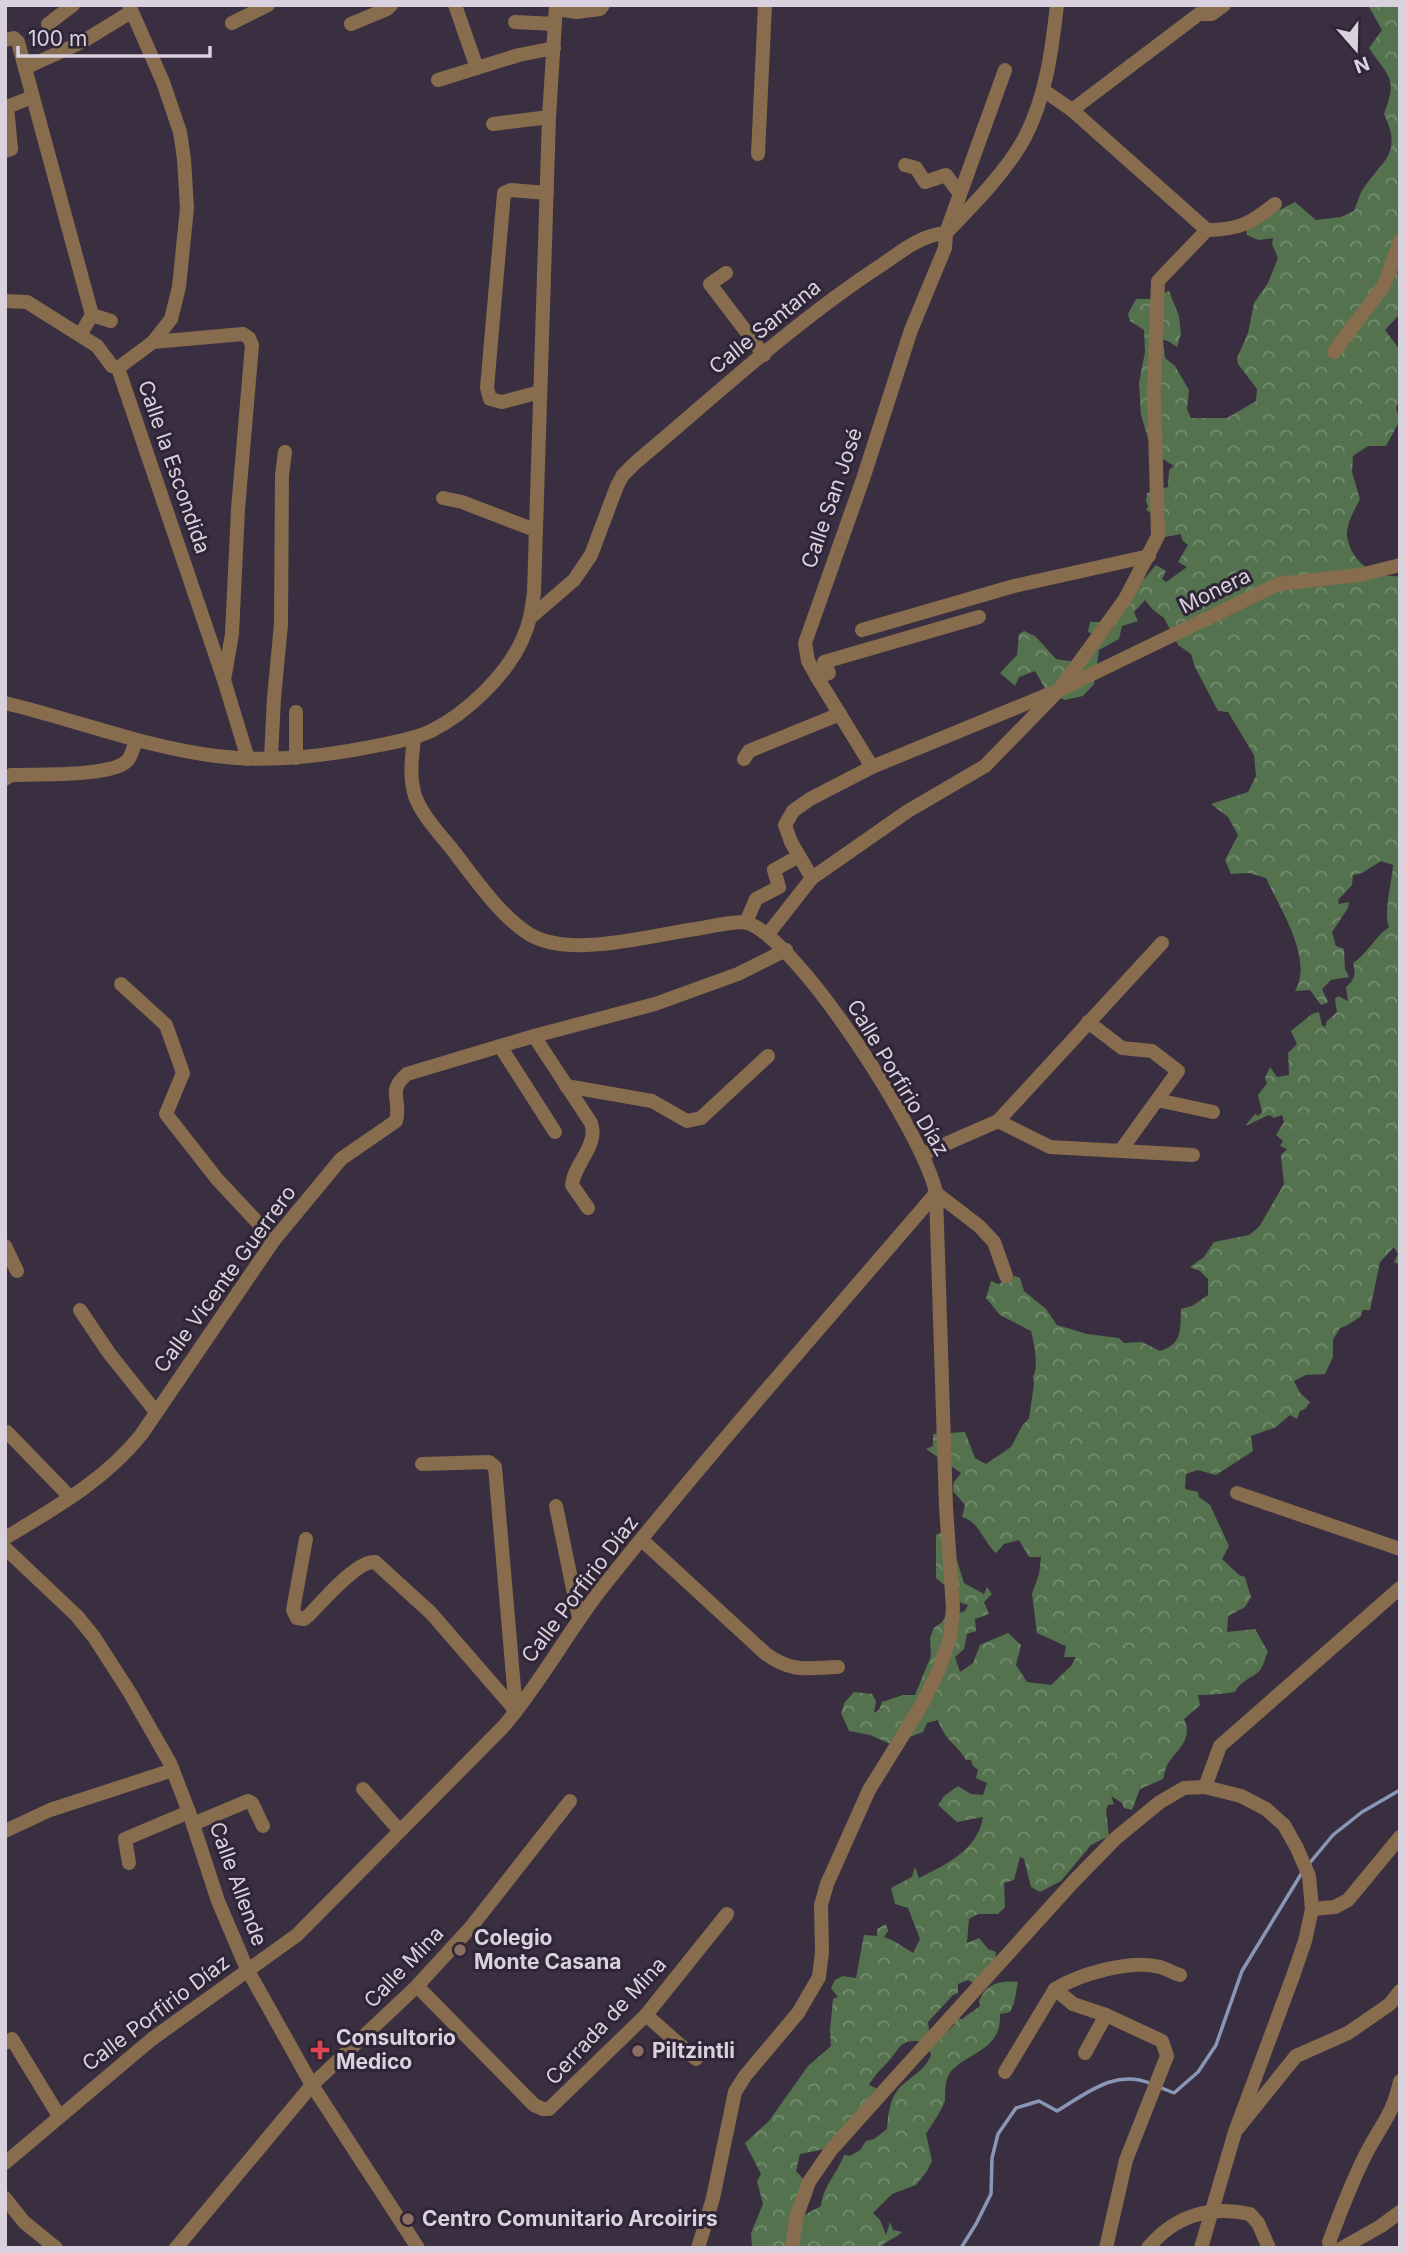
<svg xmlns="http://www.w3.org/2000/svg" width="1405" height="2253" viewBox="0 0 1405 2253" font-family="Inter,sans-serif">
	<defs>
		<pattern id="forest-crowns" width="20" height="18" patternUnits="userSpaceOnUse" patternTransform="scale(1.75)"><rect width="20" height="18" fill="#54724e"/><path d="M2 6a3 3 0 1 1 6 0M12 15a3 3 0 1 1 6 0" fill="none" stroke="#748c6f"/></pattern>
	</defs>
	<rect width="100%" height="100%" fill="#3a2f41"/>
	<path fill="url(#forest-crowns)" d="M1368,5H1400V314L1385,330L1400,350V398L1396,408L1400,420L1386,446H1368L1353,456L1352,472L1360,499C1355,509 1346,524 1347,536C1351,563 1375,578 1400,576V1262L1398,1264L1394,1262L1398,1254L1394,1247L1380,1262L1370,1310H1363L1360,1317C1353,1321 1348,1326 1340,1328L1333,1340V1357L1325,1374L1306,1375L1294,1381L1300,1393L1310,1402L1305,1409L1300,1411L1297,1419L1290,1415L1276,1427L1251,1436L1253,1451L1216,1475L1198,1470L1186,1474L1185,1489L1198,1492L1199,1497L1210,1505L1229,1546L1222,1559L1239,1575L1245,1577L1251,1597L1245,1607L1228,1616L1227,1632L1255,1629L1268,1652C1264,1659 1264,1668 1257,1673C1249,1679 1240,1682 1235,1692C1222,1694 1211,1695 1198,1695L1200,1705L1184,1719C1193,1738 1179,1748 1169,1762C1165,1767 1165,1773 1163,1779L1140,1789L1132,1810L1124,1808L1122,1803L1111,1796L1114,1804L1108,1805L1106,1810L1109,1836L1091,1845L1061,1881L1040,1892L1031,1887L1024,1859L1020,1857L1014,1880L1004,1883L1005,1907L998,1914H978L969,1919L967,1943L979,1938L988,1949L996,1952L995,1961L973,1983L968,1980L958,1984V1993L953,1995L928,2022L930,2036L925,2042C899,2038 902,2047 887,2063C880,2070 874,2076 869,2085L878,2089L845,2145L800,2154L796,2171L806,2182L799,2218L821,2206C823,2186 837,2174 844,2155L850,2156L860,2150L866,2141L874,2139L887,2129C888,2116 889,2102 897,2091C908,2077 924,2073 931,2055L929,2050L930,2042L949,2030L955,2024L949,2021L948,2017L962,2019L980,2006L979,2001C986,1984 1000,1980 1018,1982L1014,2003L1010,2012L1000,2014C1002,2048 973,2051 953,2069C945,2076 945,2090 945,2100C944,2107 931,2126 926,2134L932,2161L927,2171L916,2185L892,2194L873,2213L880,2220L886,2235L890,2222L893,2230L902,2232C895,2239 886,2240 880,2248H752L751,2233L763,2204L757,2181L761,2174L745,2143L769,2121L808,2066L831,2046L830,2030L833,1999L838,1997L831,1988L835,1980L843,1976L856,1978L864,1935L877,1936V1929L886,1924L888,1931L884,1937L894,1941L913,1953L920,1939L908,1908L895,1904L891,1888L912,1877L915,1867L919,1878C945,1865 978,1850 983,1817L957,1822L938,1805L944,1796L958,1786L971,1794L983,1795L987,1783L976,1778L978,1770L973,1766L971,1760H966C956,1743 945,1741 938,1720L927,1723L923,1732L891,1744L870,1735L849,1731L841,1713L845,1702L854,1692L872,1694L876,1701L874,1713L879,1710L882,1702L903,1695H915L931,1656L930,1638L934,1628L942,1622L945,1617L965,1611L968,1605L956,1601L949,1589L936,1578V1535L943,1532L952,1545L964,1583L984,1594L987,1587L992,1594L984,1602L989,1614L975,1619L976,1631L967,1634L964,1649L955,1657L960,1672L973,1663L980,1645L1008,1633L1021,1645L1016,1665L1027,1682L1051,1685L1071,1666L1076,1657H1064L1066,1646L1037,1633L1032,1594L1039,1574L1041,1557H1029L1019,1540L1004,1544L996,1553C983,1542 980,1522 962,1517L965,1505L953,1491L954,1482L961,1473L926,1449L933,1446V1434L965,1432L975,1458L986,1464L1011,1447L1022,1426L1029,1418L1034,1384L1033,1377C1039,1366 1034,1343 1031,1331L1000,1315L986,1298L991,1281L998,1284L1015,1276L1020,1278L1024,1291L1046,1309L1057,1325L1087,1334L1119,1338L1124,1343L1142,1342L1160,1351C1183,1344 1180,1329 1181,1309L1192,1306L1208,1295V1279L1200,1271L1190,1267L1204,1257L1214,1242L1249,1235L1259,1227L1284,1184L1281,1155L1287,1149L1280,1146L1283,1141L1276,1135L1284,1122L1282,1115L1274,1118L1269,1115L1245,1126L1255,1114L1258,1116L1262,1112L1258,1095L1267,1083L1265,1078L1270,1067L1277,1077L1289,1075L1288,1053L1297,1044L1291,1031L1312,1014L1319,1012L1322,1025L1325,1027L1327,1021L1337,1012L1335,999L1338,996L1348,1001L1346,987C1355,979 1356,975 1353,963C1368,953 1374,938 1389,927C1383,914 1392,882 1393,865L1381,861L1362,873L1353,875L1352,885L1338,900L1339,904L1349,902L1348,908L1332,932L1336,946L1344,949L1345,969L1349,977L1331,980L1322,989L1328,1002L1321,1005L1310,990L1295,991C1314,959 1280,909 1266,878L1249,873L1231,874L1225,860L1238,835L1228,817L1211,804L1248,792L1256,776L1254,755L1228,712L1218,711L1195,667L1191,654L1178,645L1164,618L1152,609L1145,600L1134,612L1138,621L1122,626L1119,639L1099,650L1094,684L1083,696L1065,700L1047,692L1035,671L1019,677L1015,686L1000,673L1017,655L1019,634L1024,631L1035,636L1056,659L1075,662L1093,634L1088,632L1090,622H1102L1123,590L1145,578L1156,565L1166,571L1162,579L1166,582L1187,567L1178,562L1188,545L1182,540L1181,534L1165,537C1162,527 1156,514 1146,510L1148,506L1146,501L1147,493L1168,487L1169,470L1174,466L1158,456L1150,445L1141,415L1139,383L1145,352L1144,330L1130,321L1128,314L1136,299H1149L1169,291L1179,316L1181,334L1177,347L1168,341L1163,340L1165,358L1175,366L1189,390L1187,409L1191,418H1227L1256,401L1257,389L1238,364L1237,358L1248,333L1254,303L1268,283L1278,258L1272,244L1273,238L1258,240L1247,235L1246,230L1254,223L1295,202L1316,220L1341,217L1354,211C1357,204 1359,195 1363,189C1383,159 1403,154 1384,114C1398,77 1389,78 1369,48L1382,30Z"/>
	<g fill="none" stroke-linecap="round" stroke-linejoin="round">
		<g stroke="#8a96b5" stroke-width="3.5">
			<polyline points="1308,1865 1333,1835 1362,1812 1400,1790"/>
			<polyline points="1159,2087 1174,2093 1198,2072 1216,2045 1242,1971 1303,1871"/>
			<path d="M961,2248L976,2224L991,2194L992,2158L998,2134L1016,2108L1039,2101L1057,2111C1087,2093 1116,2068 1152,2084"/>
		</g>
		<g stroke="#876d4d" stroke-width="14">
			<polyline points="455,5 477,68"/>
			<polyline points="556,9 577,12 600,9 603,5"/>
			<polyline points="515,22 555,24"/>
			<polyline points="232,23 268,5"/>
			<polyline points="48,24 73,5"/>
			<polyline points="351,24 387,9 391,5"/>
			<polyline points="5,40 14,38 18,42 92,315 80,335"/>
			<polyline points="25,68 82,42 131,12"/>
			<polyline points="438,80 519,55 554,48"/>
			<path d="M1043,90L1072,110L1207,230C1239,230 1251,223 1275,204"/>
			<polyline points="1072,110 1199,14 1212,14 1224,5"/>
			<polyline points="493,124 549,117"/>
			<polyline points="5,151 11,149 7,107 32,97"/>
			<polyline points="758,154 765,5"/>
			<polyline points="905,165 916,168 925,182 946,175 960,194"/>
			<polyline points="726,273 710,284 764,355"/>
			<polyline points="5,301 27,302 97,346 112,366 118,368"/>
			<polyline points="92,315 111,321"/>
			<polyline points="153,342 243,334 249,338 252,345 238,509 232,634 224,680"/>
			<polyline points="1334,352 1384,285 1400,241"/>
			<polyline points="118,368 224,680 248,759"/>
			<polyline points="118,368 153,342 171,319 179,287 187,208 184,159 180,132 163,82 129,5"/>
			<polyline points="540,392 502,402 490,399 487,388 504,193 511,190 547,193"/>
			<polyline points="443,498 462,502 535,530"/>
			<path d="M531,617L574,580L591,555L617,486L623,475L635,463C715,396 793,323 880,266C901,252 920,235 946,233C973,205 1007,171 1025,137C1046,97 1052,49 1057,5"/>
			<polyline points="862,630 1014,586 1149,556"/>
			<polyline points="817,677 829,673 824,662 979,617"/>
			<path d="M414,738C412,757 409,777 415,796C423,818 444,838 458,857C477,882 502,917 529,934C570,959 651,935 696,929C708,927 738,920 748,923C801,943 925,1137 936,1193L946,1507L953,1608L950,1638L938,1672L921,1706L869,1790L827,1884L821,1905L822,1952L819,1977L798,2013L745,2076L735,2092L713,2198L698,2248"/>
			<polyline points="271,758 274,698 281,624 282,475 285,452"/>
			<polyline points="296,758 296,712"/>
			<polyline points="744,759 749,751 840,714"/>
			<polyline points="872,767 817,677 808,661 805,643 863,479 911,330 945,248 946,233 1005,70"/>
			<path d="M5,779L11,775C35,774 111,777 127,761C132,756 133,747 136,741"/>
			<polyline points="812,878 791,842 785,825 793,811 810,799 872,767 1059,690 1278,584 1360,575 1400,565"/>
			<polyline points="746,922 756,899 779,887 774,870 799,856"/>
			<polyline points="768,934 812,878 908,811 985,766 1059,690 1125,599 1158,536 1154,392 1158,281 1207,230"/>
			<polyline points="121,984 166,1025 183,1073 166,1114 217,1179 274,1240"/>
			<polyline points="1088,1022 1122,1048 1152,1051 1178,1071 1121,1150"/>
			<path d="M534,1036L591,1123C599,1146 574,1163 572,1185L588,1208"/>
			<polyline points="500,1046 555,1132"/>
			<polyline points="566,1086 652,1101 687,1121 701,1118 768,1056"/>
			<polyline points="1157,1100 1213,1112"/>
			<polyline points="998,1121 1050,1147 1193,1155"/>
			<polyline points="923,1154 998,1121 1162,943"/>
			<polyline points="936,1193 979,1226 994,1242 1006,1276"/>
			<polyline points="5,1246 17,1271"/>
			<polyline points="80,1310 109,1353 156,1412"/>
			<polyline points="7,1432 70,1497"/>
			<polyline points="422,1464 489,1462 495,1467 516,1711"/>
			<polyline points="1237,1493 1400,1549"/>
			<polyline points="556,1506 579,1618"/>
			<path d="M5,1538C55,1508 105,1480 141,1435L274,1240L341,1159L396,1121C402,1099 386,1092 407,1074L534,1036L655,1004L738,974L786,950"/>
			<path d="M306,1539L293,1610L297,1618L304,1619L309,1615C322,1602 357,1560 375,1562L431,1613L516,1711"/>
			<path d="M642,1540L766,1654C793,1673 806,1668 838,1667"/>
			<polyline points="1205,1787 1220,1746 1400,1588"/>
			<polyline points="363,1789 399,1830"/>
			<polyline points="193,1824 248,1801 252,1803 263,1826"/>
			<polyline points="5,1831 50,1810 173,1770"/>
			<polyline points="129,1863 125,1839 189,1812"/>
			<polyline points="1312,1909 1335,1907 1348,1900 1400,1837"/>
			<polyline points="417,1986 534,2105 543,2109 549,2109 646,2015 727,1914"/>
			<polyline points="646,2015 696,2059"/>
			<polyline points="5,2043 12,2039 59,2116"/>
			<polyline points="1085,2053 1106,2015"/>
			<polyline points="1005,2072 1055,1989"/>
			<polyline points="1238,2128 1296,2056 1348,2033 1390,2004 1400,1991"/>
			<path d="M5,2163L152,2039L297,1935L503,1727C540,1684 567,1633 602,1588C709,1453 824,1324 936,1193"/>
			<polyline points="5,2198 24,2222 56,2248"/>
			<polyline points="418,2248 312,2085 417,1986 471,1927 570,1801"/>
			<path d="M1106,2248L1126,2160L1167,2056L1162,2041L1106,2015L1073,2004L1055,1989C1080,1974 1131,1959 1160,1967C1167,1969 1173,1973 1180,1975"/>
			<path d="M1148,2248C1174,2216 1210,2205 1250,2214L1258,2223L1269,2248"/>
			<path d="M1332,2248L1329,2242C1341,2211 1352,2180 1368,2150C1383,2122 1393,2114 1400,2081"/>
			<polyline points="1342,2248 1381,2226 1400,2212"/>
		</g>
		<g stroke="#876d4d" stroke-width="14">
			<path d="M5,703C76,720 144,747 216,756C271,763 327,756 380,745C398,741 415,739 431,731C467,713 507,675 523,638C530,623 532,608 534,592L549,117L556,5"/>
			<polyline points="5,1548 77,1616 94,1637 130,1693 170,1763 189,1812 218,1901 247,1969 312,2085 176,2248"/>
			<polyline points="792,2248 796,2218 809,2182 831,2150 891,2083 1074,1881 1116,1838 1160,1802 1184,1788 1205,1787 1241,1796 1266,1809 1284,1825 1297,1848 1309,1876 1312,1909 1305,1941 1293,1976 1235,2132 1201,2248"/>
		</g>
	</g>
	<g fill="#8d6e63" stroke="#2f2536" stroke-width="2.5">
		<circle cx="460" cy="1950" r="7"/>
		<circle cx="638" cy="2051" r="7"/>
		<circle cx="408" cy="2219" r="7"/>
	</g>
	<path fill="#e0444e" stroke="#2f2536" stroke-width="2.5" d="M316.5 2039.5h7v7h7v7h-7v7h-7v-7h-7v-7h7z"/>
	<g text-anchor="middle" stroke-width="6" stroke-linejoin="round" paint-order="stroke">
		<g font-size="21" fill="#d9d2de" stroke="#2f2536">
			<text transform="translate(765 327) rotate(-39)" y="7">Calle Santana</text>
			<text transform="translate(174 467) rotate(71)" y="7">Calle la Escondida</text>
			<text transform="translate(832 498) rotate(-71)" y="7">Calle San José</text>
			<text transform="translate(1215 591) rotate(-26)" y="7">Monera</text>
			<text transform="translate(898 1078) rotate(59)" y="7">Calle Porfirio Díaz</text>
			<text transform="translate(225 1279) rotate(-54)" y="7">Calle Vicente Guerrero</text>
			<text transform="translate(580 1589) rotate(-53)" y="7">Calle Porfirio Díaz</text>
			<text transform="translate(238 1884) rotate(70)" y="7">Calle Allende</text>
			<text transform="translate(404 1967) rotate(-46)" y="7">Calle Mina</text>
			<text transform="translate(156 2013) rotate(-37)" y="7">Calle Porfirio Díaz</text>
			<text transform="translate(606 2021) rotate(-47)" y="7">Cerrada de Mina</text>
		</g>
		<g font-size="21" font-weight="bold" fill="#d9d2de" stroke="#2f2536" text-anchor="start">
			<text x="474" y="1945">Colegio<tspan x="474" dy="24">Monte Casana</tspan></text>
			<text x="336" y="2045">Consultorio<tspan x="336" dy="24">Medico</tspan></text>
			<text x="652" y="2058">Piltzintli</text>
			<text x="422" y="2226">Centro Comunitario Arcoirirs</text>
		</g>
	</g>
	<rect width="1405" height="2253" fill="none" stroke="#d9d2de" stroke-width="14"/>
	<g transform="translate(1356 49) rotate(160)" stroke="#2f2536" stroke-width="5" paint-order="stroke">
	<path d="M0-5L12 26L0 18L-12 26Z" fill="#d9d2de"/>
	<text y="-10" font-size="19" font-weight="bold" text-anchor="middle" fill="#d9d2de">N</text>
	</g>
	<path d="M18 46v10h192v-10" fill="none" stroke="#d9d2de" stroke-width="3.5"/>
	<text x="28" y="46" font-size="21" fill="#d9d2de" stroke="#2f2536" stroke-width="5" paint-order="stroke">100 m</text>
</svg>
